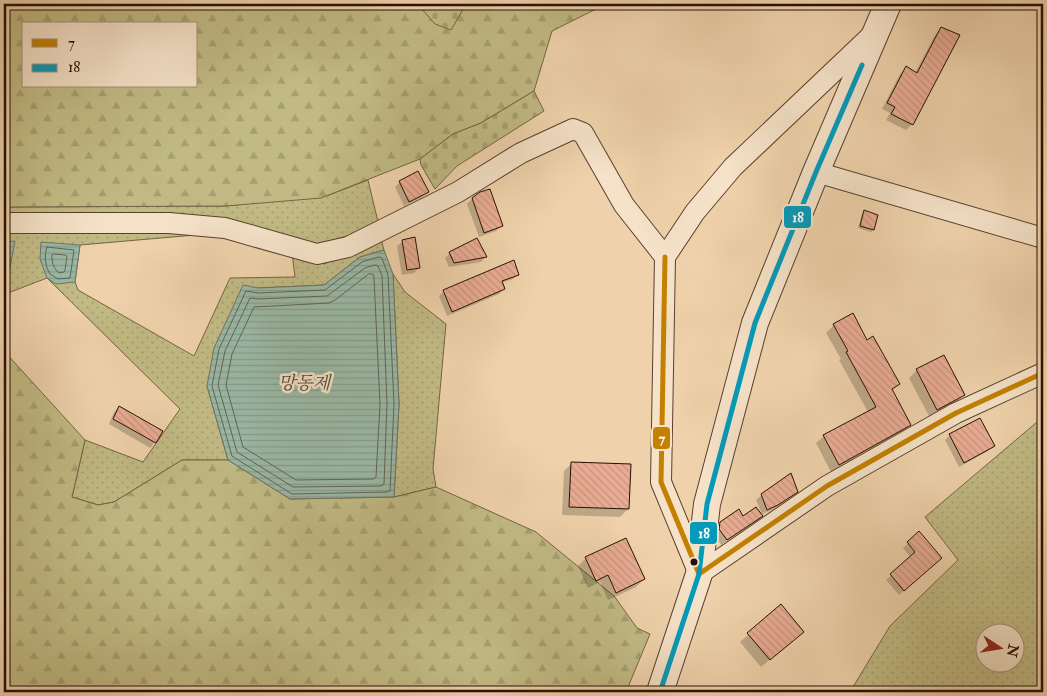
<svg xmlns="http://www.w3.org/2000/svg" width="1047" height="696" viewBox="0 0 1047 696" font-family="'IM FELL Double Pica','Noto Serif KR',serif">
	<defs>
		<pattern id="grass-dots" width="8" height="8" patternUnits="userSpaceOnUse" patternTransform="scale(1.25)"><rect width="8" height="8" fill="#c1ba84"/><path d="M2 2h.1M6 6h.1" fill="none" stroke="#a69f70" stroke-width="1.8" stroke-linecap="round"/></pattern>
		<pattern id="forest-firs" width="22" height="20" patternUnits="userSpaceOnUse" patternTransform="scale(1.25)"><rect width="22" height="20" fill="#c1ba84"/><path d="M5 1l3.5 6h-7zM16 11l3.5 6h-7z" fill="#a69f70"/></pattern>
		<pattern id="cemetery-stones" width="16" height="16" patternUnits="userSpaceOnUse" patternTransform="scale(1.25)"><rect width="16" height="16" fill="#c1ba84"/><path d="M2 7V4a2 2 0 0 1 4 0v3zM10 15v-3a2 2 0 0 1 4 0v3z" fill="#a69f70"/></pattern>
		<pattern id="water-rules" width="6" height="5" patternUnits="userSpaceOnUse" patternTransform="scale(1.25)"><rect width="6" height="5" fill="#9ab8a6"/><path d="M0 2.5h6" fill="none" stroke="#859d8d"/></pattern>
		<pattern id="building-back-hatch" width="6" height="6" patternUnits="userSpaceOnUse" patternTransform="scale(1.25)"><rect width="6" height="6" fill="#e9ac94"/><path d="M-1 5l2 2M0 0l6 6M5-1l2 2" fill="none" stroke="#c8937e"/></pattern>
	</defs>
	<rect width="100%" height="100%" fill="#efd2ab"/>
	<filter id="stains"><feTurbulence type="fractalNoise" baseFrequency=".004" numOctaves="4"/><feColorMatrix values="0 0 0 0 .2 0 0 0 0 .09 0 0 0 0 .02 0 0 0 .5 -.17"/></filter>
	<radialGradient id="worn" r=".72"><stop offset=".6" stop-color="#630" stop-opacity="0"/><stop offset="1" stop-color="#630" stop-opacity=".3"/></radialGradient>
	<g fill="url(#grass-dots)" stroke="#746444" fill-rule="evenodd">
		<polygon points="368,180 379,226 318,245 207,234 80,245 75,282 78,290 194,356 230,278 295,277 292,253 324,264 381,239 384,250 360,257 324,285 258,288 207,386 228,460 182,460 114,502 98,505 72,497 85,440 143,462 180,409 47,278 8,293 4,291 4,206 7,207 226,206 329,195"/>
		<polygon points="393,274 405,292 446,324 433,469 436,487 394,497 399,404"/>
		<path d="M1043,417V692H850L890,626L958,560L925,517ZM984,634H1014V664H984Z"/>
	</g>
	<g fill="url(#forest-firs)" stroke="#746444" fill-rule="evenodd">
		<path d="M4,4H606L552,31L534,91L481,123L453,134L420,159L321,198L226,206L7,207L4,206ZM24,24H196V86H24Z"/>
		<polygon points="4,351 85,440 72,497 98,505 114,502 182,460 228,460 290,499 394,497 436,487 536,532 614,596 637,628 650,634 626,692 4,692"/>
	</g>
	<g fill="url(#cemetery-stones)" stroke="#746444">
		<polygon points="418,4 466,4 451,30 435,24 419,6"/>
		<polygon points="534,91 544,111 457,166 435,189 421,165 420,159 453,134 481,123"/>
	</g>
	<g fill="url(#water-rules)" stroke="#6c7465">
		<polygon points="15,241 7,283 4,282 4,242"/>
		<polygon points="41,242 80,245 75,282 56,284 47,278 40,259"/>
		<polygon points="384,250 393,274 399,404 394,497 290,499 228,460 207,386 214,348 243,285 258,288 324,285 360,257"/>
	</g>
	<g fill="#0003">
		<polygon points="941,28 912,124 906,130 886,120 890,113 882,109 900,74 906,68 915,73 935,35"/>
		<polygon points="400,182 427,192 422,197 404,206 395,187"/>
		<polygon points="472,199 501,226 496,231 479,237 467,204"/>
		<polygon points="865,212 873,230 871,232 858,228 862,214"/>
		<polygon points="403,241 419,268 414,273 402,275 397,246"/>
		<polygon points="450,253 486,257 481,262 449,267 445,258"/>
		<polygon points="514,262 518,274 513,279 501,283 504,289 499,294 447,316 439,296 443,292"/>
		<polygon points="834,325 867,341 898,384 892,391 909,425 902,432 831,472 816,443 824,436 868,412 839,360 841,359 826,333"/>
		<polygon points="943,356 963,395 955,402 929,416 909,378 917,370"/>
		<polygon points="119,407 155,442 150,448 109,424 114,412"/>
		<polygon points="950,435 993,446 988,451 959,467 945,440"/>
		<polygon points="572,463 628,509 620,517 562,515 564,471"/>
		<polygon points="796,491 791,497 772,510 762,514 756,500 762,495"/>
		<polygon points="761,516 756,521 721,545 715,535 715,529 721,523 743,518"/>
		<polygon points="919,533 936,563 899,595 886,580 911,558 903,548"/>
		<polygon points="586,558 644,579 636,587 608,600 600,582 588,588 578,566"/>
		<polygon points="781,606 794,639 761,667 740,642"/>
	</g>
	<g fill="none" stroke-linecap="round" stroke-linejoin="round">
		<g stroke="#606454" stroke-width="1">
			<path d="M47,247L74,250L70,278L58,279C56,278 52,275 50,274C45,266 44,255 47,247Z"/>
			<path d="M54,254L65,255L67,256L65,270L64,272L59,273C54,270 51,260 52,255Z"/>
			<polygon points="379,257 382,258 388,275 394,404 390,491 387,492 292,494 232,456 212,386 219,349 246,291 258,293 325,290 362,262"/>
			<polygon points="375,265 378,266 382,276 387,404 384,484 381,486 293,487 237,452 218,385 225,351 250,298 258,299 327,296 365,268"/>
			<polygon points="369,274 373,274 374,278 380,404 376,477 374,479 296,480 243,447 226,385 232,354 254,307 329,303 335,300"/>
		</g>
	</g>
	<g fill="url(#building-back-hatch)" stroke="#270f03">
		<polygon points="941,27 960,35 913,125 891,114 895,107 887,103 906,66 917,73"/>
		<polygon points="418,171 429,192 409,202 399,181"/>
		<polygon points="490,189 503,226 484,233 472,198 480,192"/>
		<polygon points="864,210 878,215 874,230 860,226"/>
		<polygon points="415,237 420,268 407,270 402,240"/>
		<polygon points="477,238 487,257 454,263 449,252"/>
		<polygon points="514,260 519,275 502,281 505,289 452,312 443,290"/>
		<polygon points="853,313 867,340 873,336 900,384 892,389 911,425 839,465 823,435 876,407 846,352 848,351 833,324"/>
		<polygon points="944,355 965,395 937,410 916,369"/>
		<polygon points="119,406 163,431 156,443 113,419"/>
		<polygon points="980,418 995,446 964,463 949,434"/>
		<polygon points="571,462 631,464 629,509 569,507"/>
		<polygon points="791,473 798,492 778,505 767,510 761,494"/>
		<polygon points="756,507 763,516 727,540 719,529 720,522 739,509 743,516"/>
		<polygon points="919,531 942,558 904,591 890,574 915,552 907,542"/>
		<polygon points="626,538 645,579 616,593 608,575 596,581 585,557"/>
		<polygon points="781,604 804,632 770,660 747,633"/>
	</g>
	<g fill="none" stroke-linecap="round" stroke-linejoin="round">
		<defs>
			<g id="minor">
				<polyline points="816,172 1043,238"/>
				<polyline points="4,223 169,223 225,228 317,254 348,247 458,192 521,153 573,129 583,133 624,205 665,257 695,212 733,167 872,35"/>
				<polyline points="665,257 661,482 699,574 827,486 956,413 1043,373"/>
			</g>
			<polyline id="tertiary" points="660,692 699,574 707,504 755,323 816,172 888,4"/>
		</defs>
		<use href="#minor" stroke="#59402d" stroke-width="22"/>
		<use href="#tertiary" stroke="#59402d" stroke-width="28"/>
		<use href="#minor" stroke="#f5e2c8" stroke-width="20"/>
		<use href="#tertiary" stroke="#f5e2c8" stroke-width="26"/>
		<defs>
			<polyline id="bus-1" points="665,257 661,482 699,574 827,486 956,413 1043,373"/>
			<polyline id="bus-2" points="660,692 699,574 707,504 755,323 816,172 862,65"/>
		</defs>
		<use href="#bus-1" stroke="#f5e2c8" stroke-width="9"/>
		<use href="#bus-2" stroke="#f5e2c8" stroke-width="9"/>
		<use href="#bus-1" stroke="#c38001" stroke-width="5"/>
		<use href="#bus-2" stroke="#049aba" stroke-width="5"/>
	</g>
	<circle fill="#270f03" stroke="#f5e2c8" stroke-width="2" cx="694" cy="562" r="4.5"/>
	<g text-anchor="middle" stroke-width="5" stroke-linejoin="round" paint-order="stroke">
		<g font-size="18" font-style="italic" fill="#4f4a3c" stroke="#f5e2c8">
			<text x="304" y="389">망동제</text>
		</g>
	</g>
	<g stroke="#f5e2c8" stroke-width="2">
		<rect x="783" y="205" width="29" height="24" rx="5" fill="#049aba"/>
		<rect x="652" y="426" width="19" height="24" rx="5" fill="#c38001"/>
		<rect x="689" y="521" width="29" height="24" rx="5" fill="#049aba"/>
	</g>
	<g font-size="14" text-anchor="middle" font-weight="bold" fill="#fff">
		<text x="798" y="222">18</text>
		<text x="662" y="443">7</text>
		<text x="704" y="538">18</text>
	</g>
	<rect width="1047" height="696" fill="none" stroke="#efd2ab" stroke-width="20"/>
	<rect x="5" y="5" width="1037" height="686" fill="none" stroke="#270f03" stroke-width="2.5"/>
	<rect x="10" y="10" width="1027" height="676" fill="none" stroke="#270f03"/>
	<rect x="22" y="22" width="175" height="65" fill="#f5e2c8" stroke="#a38e79"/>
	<rect x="32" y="39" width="25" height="8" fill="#c38001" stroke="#a38e79"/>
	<text x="68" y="48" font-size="15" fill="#270f03">7</text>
	<rect x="32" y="64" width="25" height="8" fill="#049aba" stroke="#a38e79"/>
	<text x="68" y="72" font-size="15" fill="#270f03">18</text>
	<g transform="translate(1000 648) rotate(102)"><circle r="24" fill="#f5e2c8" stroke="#a38e79"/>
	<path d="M0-4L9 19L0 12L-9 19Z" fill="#8f2418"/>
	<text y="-8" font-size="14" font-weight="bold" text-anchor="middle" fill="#270f03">N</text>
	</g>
	<rect width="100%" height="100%" filter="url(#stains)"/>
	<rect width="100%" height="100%" fill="url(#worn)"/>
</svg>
